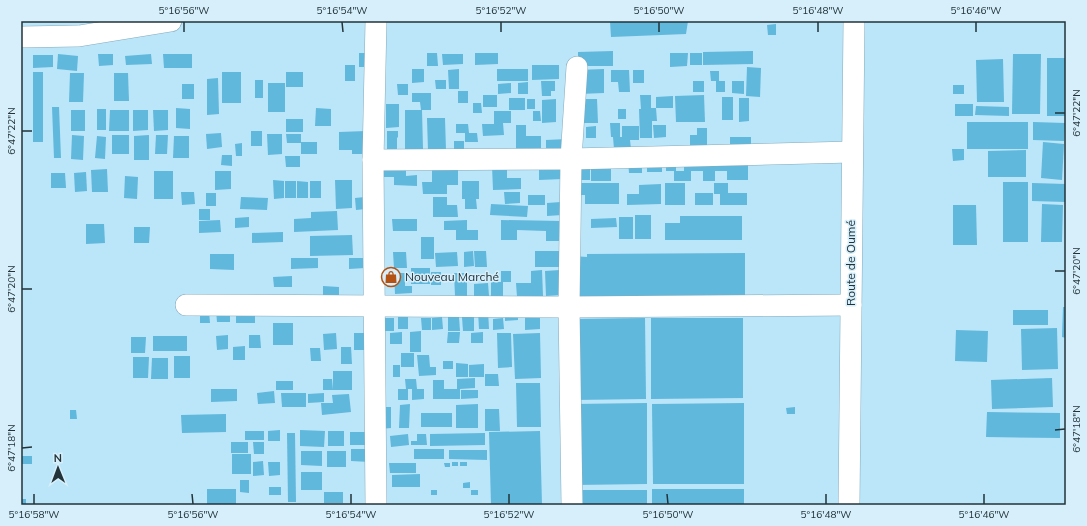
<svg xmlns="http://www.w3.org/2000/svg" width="1087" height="526" viewBox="0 0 1087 526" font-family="Mulish,sans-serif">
	<rect width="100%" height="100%" fill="#bbe5f8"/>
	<g fill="#60b8dc">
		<polygon points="610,21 688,21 686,34 611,37"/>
		<polygon points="776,24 776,35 768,35 767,25"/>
		<polygon points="613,51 613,66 578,66 578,52"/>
		<polygon points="753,51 753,64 703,65 703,52"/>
		<rect x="359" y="53" width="10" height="14"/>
		<polygon points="427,53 437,53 438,66 427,66"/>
		<polygon points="475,53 498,53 498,64 475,65"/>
		<polygon points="670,53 688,53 687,66 670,67"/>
		<rect x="690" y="53" width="12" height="12"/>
		<polygon points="58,54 78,56 77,71 57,69"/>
		<polygon points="98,54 113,54 113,65 99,66"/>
		<polygon points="151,54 152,64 126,65 125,56"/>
		<polygon points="163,54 192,54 192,68 164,68"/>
		<polygon points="442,54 463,54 463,64 443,65"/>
		<polygon points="1013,54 1041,54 1040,114 1012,114"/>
		<polygon points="33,55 53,55 53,67 33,68"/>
		<rect x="1047" y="58" width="19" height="58"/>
		<polygon points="1003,59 1004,102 977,102 976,60"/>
		<rect x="345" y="65" width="10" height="16"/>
		<polygon points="532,65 559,65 559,79 532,80"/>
		<polygon points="747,67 761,68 760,97 746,96"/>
		<polygon points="412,69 424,69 424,82 412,83"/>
		<polygon points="459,69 459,89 449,89 448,70"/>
		<rect x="497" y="69" width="31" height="12"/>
		<polygon points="604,69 604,93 579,94 578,70"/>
		<polygon points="611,70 629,70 630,92 619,92 618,82 611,82"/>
		<rect x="633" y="70" width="11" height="13"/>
		<polygon points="710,71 719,71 719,81 725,81 725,92 716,92 716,81 711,81"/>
		<rect x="33" y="72" width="10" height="70"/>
		<rect x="222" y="72" width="19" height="31"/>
		<rect x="286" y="72" width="17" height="15"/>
		<polygon points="70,73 84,73 83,102 69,102"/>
		<polygon points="114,73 128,73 129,101 114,101"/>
		<polygon points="218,78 219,114 207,115 207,79"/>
		<rect x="255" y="80" width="8" height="18"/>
		<polygon points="435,80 446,80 446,89 436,89"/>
		<polygon points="541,81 555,81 555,91 551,91 551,96 542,96"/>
		<rect x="693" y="81" width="11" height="11"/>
		<polygon points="732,81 744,81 744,94 732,93"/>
		<polygon points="528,82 528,94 518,94 518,83"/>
		<rect x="268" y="83" width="17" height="29"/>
		<polygon points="511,83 511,93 498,94 498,84"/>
		<rect x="182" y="84" width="12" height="15"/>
		<polygon points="397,84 408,84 408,95 398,95"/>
		<rect x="953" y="85" width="11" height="9"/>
		<rect x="458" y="91" width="10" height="12"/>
		<polygon points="412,93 431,93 431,110 422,110 423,149 405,149 405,110 421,110 420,102 412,102"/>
		<rect x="483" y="95" width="14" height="12"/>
		<polygon points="640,95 651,95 651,108 656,108 657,121 652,121 652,138 640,138 639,109 641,109"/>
		<polygon points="704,95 705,122 676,122 675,96"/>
		<polygon points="673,96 673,108 656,108 656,97"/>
		<rect x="722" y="97" width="11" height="23"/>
		<rect x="509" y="98" width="16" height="12"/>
		<polygon points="739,98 749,98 749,121 739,122"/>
		<rect x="527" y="99" width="8" height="10"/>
		<polygon points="556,99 556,122 542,123 542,100"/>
		<polygon points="579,99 597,99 598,123 579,123"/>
		<polygon points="473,103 481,103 482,113 473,113"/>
		<polygon points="386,104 399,104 399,127 386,128"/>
		<rect x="955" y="104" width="18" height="12"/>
		<polygon points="976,106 1009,107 1009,116 975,115"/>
		<polygon points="52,107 59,107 61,158 54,158"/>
		<polygon points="176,108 190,109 190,129 176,128"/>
		<polygon points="316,108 331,109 331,126 315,126"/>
		<rect x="97" y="109" width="9" height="21"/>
		<rect x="618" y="109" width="8" height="10"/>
		<rect x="71" y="110" width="14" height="21"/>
		<polygon points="110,110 129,110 129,131 109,131"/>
		<polygon points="133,110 148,110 148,130 133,131"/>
		<polygon points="153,110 168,110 168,130 154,131"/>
		<polygon points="494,111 511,111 511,123 503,123 504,135 483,136 482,124 494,124"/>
		<polygon points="533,111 540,111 541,121 533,121"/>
		<polygon points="427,118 445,118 446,151 428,151"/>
		<rect x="286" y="119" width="17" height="13"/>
		<rect x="967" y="122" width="61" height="27"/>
		<polygon points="1033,122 1065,123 1064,141 1033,140"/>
		<polygon points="610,123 620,123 620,137 622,137 622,126 639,126 639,140 630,140 631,149 614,149 613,137 611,137"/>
		<polygon points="456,124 468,124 469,133 477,133 478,142 465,142 465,133 456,133"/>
		<polygon points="516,125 526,125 526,136 541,136 541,149 516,149"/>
		<polygon points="653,125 666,125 666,137 654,138"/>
		<polygon points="596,126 596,138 586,138 586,127"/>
		<polygon points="697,128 707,128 707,148 690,148 690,135 697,135"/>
		<rect x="251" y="131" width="11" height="15"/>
		<polygon points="366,131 366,154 352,154 352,150 339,150 339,132"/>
		<polygon points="387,131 398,131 398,137 397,138 397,150 387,150"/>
		<polygon points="221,133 222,147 207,149 206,134"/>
		<polygon points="267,134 282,134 282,154 268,155"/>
		<polygon points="286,134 301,134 301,143 287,143"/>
		<polygon points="72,135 84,136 83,160 71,159"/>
		<rect x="112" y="135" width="17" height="19"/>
		<polygon points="149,135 149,160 134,160 134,136"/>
		<polygon points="156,135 168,135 167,154 155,154"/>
		<polygon points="97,136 106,137 105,159 95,158"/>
		<polygon points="174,136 189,136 189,158 173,158"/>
		<polygon points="730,137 751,137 751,150 730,151"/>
		<polygon points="567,139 567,150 546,151 546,140"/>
		<polygon points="454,141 464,141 464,150 454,151"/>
		<rect x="301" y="142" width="16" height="12"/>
		<polygon points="1043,142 1064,144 1062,180 1041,178"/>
		<polygon points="242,143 242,156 236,156 235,144"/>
		<polygon points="952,149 964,149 964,160 953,161"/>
		<polygon points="1026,150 1026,177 988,177 988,151"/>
		<polygon points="222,155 232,155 232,166 221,165"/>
		<polygon points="285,156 300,156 300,167 286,167"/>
		<polygon points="628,160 642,160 642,173 629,173"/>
		<rect x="647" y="160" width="15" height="12"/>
		<polygon points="666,160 676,161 676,171 684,171 684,162 748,161 748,180 727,180 727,171 715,171 715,181 703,181 703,171 691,171 691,181 674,181 674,171 666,171"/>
		<rect x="574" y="162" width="16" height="18"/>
		<polygon points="611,162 611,181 591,181 591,163"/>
		<polygon points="383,165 406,165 406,176 417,175 417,186 394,185 394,177 383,177"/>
		<polygon points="458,165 458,185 447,185 447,194 423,194 422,182 432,182 432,166"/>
		<polygon points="492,166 507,166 507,178 521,178 521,189 493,190"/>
		<polygon points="539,166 562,168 563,179 539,180"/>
		<polygon points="107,169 108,192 92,192 91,170"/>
		<rect x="154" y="171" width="19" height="28"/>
		<polygon points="215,171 231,171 231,189 215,190"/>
		<polygon points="86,172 87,191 75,192 74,173"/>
		<polygon points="51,173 65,173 66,188 51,188"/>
		<polygon points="125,176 138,177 137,199 124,198"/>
		<polygon points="273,180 284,181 284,198 274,199"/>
		<polygon points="335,180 352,180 352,208 336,209"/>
		<rect x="285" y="181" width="11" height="17"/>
		<polygon points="297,181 308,182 308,198 297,198"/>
		<rect x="310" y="181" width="11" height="17"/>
		<polygon points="462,181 479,181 479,199 476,199 477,209 465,209 465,199 462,199"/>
		<rect x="1003" y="182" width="25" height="60"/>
		<polygon points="573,183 619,183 619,204 585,204 585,195 573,195"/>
		<rect x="665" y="183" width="20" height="22"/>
		<polygon points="714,183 728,183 728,193 747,193 747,205 720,205 720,194 714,194"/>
		<polygon points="1032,183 1066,184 1066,202 1032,201"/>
		<polygon points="661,184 661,204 627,205 627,194 639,194 639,185"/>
		<polygon points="181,192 194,192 195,204 182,205"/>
		<polygon points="504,192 520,192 520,203 505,204"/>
		<rect x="206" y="193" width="10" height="13"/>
		<rect x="695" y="193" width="18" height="12"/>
		<rect x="528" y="195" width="17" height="10"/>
		<polygon points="241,197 268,198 267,210 240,209"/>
		<polygon points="365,197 366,209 356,210 355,198"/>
		<polygon points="433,197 447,197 447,205 457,205 458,217 433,217"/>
		<polygon points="561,202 562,215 547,216 547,203"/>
		<polygon points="491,204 528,206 527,217 490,215"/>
		<polygon points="1042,204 1063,205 1062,242 1041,242"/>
		<polygon points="953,205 976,205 977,245 953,245"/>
		<rect x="199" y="209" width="11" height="11"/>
		<polygon points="337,211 338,230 294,232 294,219 311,218 311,212"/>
		<rect x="635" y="215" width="16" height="24"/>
		<polygon points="680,216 742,216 742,240 665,240 665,223 680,223"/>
		<polygon points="249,217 249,227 235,228 235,218"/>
		<rect x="619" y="217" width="14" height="22"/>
		<polygon points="616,218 617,227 591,228 591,219"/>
		<polygon points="392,219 417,219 417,231 393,231"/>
		<polygon points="220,220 221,232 199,233 199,221"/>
		<polygon points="467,220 467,230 478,230 478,240 456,240 456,230 444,230 444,221"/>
		<polygon points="501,220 561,221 561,241 546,241 546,231 517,230 517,240 501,240"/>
		<polygon points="86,224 104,224 105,243 86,244"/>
		<polygon points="134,227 150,227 149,243 134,243"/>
		<polygon points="283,232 283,242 252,243 252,233"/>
		<polygon points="352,235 353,255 310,256 310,236"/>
		<rect x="421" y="237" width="13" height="22"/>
		<polygon points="473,251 474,266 464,267 464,252"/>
		<polygon points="474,251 486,251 487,267 475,267"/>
		<rect x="535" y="251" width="25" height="16"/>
		<polygon points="393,252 406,252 407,268 394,268"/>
		<polygon points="457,252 458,266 436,267 435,253"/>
		<polygon points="745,253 745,301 573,302 573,256 587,257 587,254"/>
		<polygon points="210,254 234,254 234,270 210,269"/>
		<polygon points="291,258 318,258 318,268 291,269"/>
		<polygon points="349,258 365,258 365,268 349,269"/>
		<rect x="411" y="268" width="19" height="16"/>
		<polygon points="542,270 543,296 517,297 516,283 531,283 531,271"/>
		<polygon points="560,270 561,295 546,296 545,271"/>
		<polygon points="501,271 511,271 511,282 503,282 503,297 491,297 491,282 501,282"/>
		<rect x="431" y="272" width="10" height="13"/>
		<polygon points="394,273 405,273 405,286 412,286 412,293 395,294"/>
		<polygon points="454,273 467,273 467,296 455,296"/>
		<polygon points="292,276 292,287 274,287 273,277"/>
		<polygon points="488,283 489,296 474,296 474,284"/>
		<polygon points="323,286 339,287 339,298 323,298"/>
		<polygon points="1063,307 1066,307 1066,338 1062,337"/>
		<polygon points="518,308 518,320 505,321 505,309"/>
		<polygon points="216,310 230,310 230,322 217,322"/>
		<polygon points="525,310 540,310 540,329 525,330"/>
		<rect x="1013" y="310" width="35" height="15"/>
		<polygon points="200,311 209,311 210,323 200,323"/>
		<polygon points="255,311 255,323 236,323 236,312"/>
		<polygon points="478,311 488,311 489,329 479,329"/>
		<rect x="398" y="317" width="10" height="12"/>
		<polygon points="442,317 443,329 432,330 432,318"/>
		<polygon points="448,317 459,317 460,331 448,331"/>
		<polygon points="462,317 474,317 474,331 463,331"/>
		<rect x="383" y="318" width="11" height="13"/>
		<polygon points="421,318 431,318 431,330 422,330"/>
		<polygon points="503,318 504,329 493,330 493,319"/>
		<polygon points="645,318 646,399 574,400 573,319"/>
		<polygon points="651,318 743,318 743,398 651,399"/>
		<rect x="273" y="323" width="20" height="22"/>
		<polygon points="1057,328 1058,369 1022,370 1021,329"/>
		<polygon points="956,330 988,331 987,362 955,361"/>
		<polygon points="421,331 421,352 410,352 410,332"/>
		<polygon points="402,332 402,344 390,344 390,333"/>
		<polygon points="448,332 460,332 459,343 447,343"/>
		<polygon points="483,332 483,343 471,343 471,333"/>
		<polygon points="336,333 337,349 324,350 323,334"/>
		<rect x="354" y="333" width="11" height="17"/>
		<polygon points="497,333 511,333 512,367 498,368"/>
		<polygon points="540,333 541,378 515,379 513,334"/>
		<polygon points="228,335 228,349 217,350 216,336"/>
		<polygon points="249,335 260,335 261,348 249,348"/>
		<rect x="153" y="336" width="34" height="15"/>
		<polygon points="131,337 146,337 145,353 131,353"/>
		<polygon points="245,346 245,360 233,360 233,347"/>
		<polygon points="341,347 351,347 352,364 341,364"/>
		<polygon points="310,348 320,348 321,361 311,361"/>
		<rect x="401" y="353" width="13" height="14"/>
		<polygon points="417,355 429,355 430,367 436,367 436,375 419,376"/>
		<rect x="174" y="356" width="16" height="22"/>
		<polygon points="133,357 149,357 148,378 133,378"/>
		<polygon points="152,358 168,358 168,379 151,379"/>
		<rect x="443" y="361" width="10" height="8"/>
		<polygon points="456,363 468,364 468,377 456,377"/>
		<polygon points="484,364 484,377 469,377 469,365"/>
		<rect x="393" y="365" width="7" height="12"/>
		<rect x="333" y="371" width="19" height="19"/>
		<polygon points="485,374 498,374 499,386 485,386"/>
		<polygon points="475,378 475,388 460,389 460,399 433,399 433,380 444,380 444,389 457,389 457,379"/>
		<polygon points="1052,378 1053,407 992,409 991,380"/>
		<polygon points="323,379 332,379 333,390 323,390"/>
		<polygon points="405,379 416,379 417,389 424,389 424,399 412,400 412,389 408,389 408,400 398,400 398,389 406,389"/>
		<rect x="276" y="381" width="17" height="9"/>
		<polygon points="516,383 540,383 541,427 517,427"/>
		<polygon points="211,389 237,389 237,401 211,402"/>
		<polygon points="461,390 478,390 478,398 461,399"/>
		<polygon points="274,391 275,403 258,404 257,393"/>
		<polygon points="281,393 306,393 306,407 282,407"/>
		<polygon points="324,393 324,402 308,403 308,394"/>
		<polygon points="349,394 351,412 322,415 321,403 333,403 332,395"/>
		<polygon points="647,403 647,484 575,485 574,404"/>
		<polygon points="744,403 744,484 653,484 652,404"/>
		<polygon points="410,404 409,428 399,428 400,405"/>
		<polygon points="478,404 478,428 456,428 456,405"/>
		<polygon points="379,407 391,407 391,428 379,429"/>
		<polygon points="795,407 795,414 787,414 786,408"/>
		<polygon points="485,409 499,409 500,431 485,431"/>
		<polygon points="70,410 76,410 77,419 70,419"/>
		<polygon points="987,412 1060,413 1060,438 986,437"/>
		<rect x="421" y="413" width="31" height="14"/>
		<polygon points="226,414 226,432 182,433 181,415"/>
		<polygon points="280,430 280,441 268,441 268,431"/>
		<polygon points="300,430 325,431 324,447 300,446"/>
		<rect x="245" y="431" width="19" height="9"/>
		<rect x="328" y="431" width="16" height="15"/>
		<polygon points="540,431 542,505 491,505 489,432"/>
		<rect x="350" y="432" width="21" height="13"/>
		<polygon points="287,433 295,433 296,502 288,502"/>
		<polygon points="485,433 485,445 430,446 430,434"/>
		<polygon points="408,434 409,445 391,447 390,436"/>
		<polygon points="417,434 426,434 427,445 411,445 411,441 417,441"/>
		<rect x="231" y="442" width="17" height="11"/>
		<polygon points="253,442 264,442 264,454 254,454"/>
		<polygon points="351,449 370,449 370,462 351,461"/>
		<rect x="414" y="449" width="30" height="10"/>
		<polygon points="449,450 487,450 487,460 449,459"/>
		<polygon points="301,451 322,451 322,466 301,465"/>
		<rect x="327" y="451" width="19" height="16"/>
		<rect x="232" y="454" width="19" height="20"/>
		<rect x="22" y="456" width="10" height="8"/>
		<polygon points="263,461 264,475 253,476 253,462"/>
		<polygon points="268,462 280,462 280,475 269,476"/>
		<rect x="452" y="462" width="6" height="4"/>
		<rect x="460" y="462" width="7" height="4"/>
		<polygon points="389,463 416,463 416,473 390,473"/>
		<polygon points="444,463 450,463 450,467 445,467"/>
		<rect x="301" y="472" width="21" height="18"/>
		<polygon points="420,474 420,487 392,487 392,475"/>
		<polygon points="240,480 249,480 249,493 240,492"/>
		<polygon points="470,482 470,488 463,488 463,483"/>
		<rect x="269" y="487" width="12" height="8"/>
		<rect x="207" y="489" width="29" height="15"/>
		<rect x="652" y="489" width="92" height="16"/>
		<rect x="431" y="490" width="6" height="5"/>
		<rect x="471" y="490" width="7" height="5"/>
		<rect x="576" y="490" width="71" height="15"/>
		<rect x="324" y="492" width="19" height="11"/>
		<rect x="21" y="499" width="5" height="6"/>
	</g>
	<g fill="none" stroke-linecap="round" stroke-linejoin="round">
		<defs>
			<g id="minor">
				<polyline points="21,37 79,36 171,21"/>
				<polyline points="373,160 571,159 852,152"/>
				<polyline points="186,305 569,307 851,305"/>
				<polyline points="376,505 373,160 376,21"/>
				<polyline points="572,505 569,307 571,159 577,67"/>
				<polyline points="849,505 854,21"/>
			</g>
		</defs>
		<use href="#minor" stroke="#83abbd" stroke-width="22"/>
		<use href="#minor" stroke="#fff" stroke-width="21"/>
	</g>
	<path fill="none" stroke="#22333a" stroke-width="1.5" d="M184,22V32M342,22L343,32M501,22V32M659,22V32M818,22V32M976,22V32M1055,113H1065M22,131H32M1055,271H1065M22,289H32M1055,430L1065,429M22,448L32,447M34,494V504M192,494L193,504M351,494V504M509,494V504M667,494L668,504M826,494V504M984,494V504"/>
	<defs>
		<symbol id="shop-ring" viewBox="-11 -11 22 22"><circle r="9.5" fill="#d6effa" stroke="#b35213" stroke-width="1.5"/><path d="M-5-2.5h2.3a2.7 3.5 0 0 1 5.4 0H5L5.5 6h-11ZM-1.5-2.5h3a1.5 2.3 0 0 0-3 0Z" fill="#b35213"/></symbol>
	</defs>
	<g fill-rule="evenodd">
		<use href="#shop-ring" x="380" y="266" width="22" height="22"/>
	</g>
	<g text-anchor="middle" stroke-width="3" stroke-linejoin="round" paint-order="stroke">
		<g font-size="12" fill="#22333a" stroke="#d6effa">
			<text transform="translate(851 263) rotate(-90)" y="4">Route de Oumé</text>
		</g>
		<g font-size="12" fill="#22333a" stroke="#d6effa" text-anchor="start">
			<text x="405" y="281">Nouveau Marché</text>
		</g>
	</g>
	<rect width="1087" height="526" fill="none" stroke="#d6effa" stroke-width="44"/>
	<g transform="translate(58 468) rotate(359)" stroke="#d6effa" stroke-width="3" paint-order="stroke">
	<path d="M0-3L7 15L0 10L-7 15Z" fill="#22333a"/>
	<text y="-6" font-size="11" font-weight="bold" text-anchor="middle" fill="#22333a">N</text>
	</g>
	<rect x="22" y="22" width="1043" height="482" fill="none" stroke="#22333a" stroke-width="1.5"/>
	<g font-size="10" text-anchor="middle" fill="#22333a">
		<text x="184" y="14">5°16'56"W</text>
		<text x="342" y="14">5°16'54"W</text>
		<text x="501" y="14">5°16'52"W</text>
		<text x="659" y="14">5°16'50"W</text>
		<text x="818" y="14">5°16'48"W</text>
		<text x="976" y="14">5°16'46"W</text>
		<text transform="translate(1076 113) rotate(-90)" y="4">6°47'22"N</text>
		<text transform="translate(11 131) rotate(-90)" y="4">6°47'22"N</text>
		<text transform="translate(1076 271) rotate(-90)" y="4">6°47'20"N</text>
		<text transform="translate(11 289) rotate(-90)" y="4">6°47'20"N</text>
		<text transform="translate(1076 429) rotate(-90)" y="4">6°47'18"N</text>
		<text transform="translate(11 448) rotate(-90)" y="4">6°47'18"N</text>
		<text x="34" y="518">5°16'58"W</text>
		<text x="193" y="518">5°16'56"W</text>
		<text x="351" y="518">5°16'54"W</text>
		<text x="509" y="518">5°16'52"W</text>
		<text x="668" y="518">5°16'50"W</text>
		<text x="826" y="518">5°16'48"W</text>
		<text x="984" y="518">5°16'46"W</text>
	</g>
</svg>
